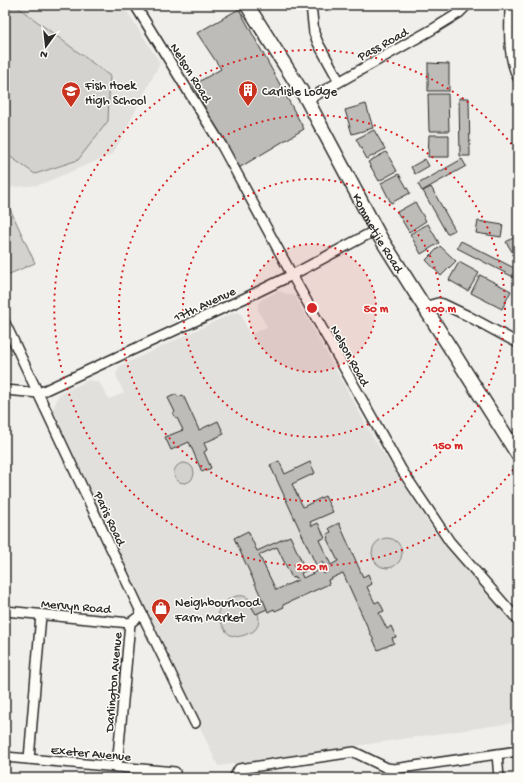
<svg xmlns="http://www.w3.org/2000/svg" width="523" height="783" viewBox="0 0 523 783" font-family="'Gochi Hand',sans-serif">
	<rect width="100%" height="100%" fill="#f0efeb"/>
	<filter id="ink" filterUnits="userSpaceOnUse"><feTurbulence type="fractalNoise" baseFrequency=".025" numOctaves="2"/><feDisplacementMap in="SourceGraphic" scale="8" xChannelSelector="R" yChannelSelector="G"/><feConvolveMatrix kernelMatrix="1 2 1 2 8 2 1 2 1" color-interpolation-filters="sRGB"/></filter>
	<g filter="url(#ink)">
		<g fill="#e1e0dc">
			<polygon points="5,5 123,5 160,63 113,154 39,185 5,188"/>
			<polygon points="278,291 295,296 374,439 432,528 518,629 518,722 218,766 53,409 59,394 89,380 99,382 109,399 124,393 116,375 120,366 233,313 239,312 241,314 250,335 267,327 258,310 258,304 261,300"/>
		</g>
		<g fill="#d3d2cf" stroke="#7f7e7d">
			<polygon points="5,5 15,5 110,76 108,121 78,160 35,174 5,153"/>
			<polygon points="5,198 35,263 5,276"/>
			<circle cx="184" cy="473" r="10"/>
			<circle cx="387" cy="553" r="15"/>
			<path d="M236,596C240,596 244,595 248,598C256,602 262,619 257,627C255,631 251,633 247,634C238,638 229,638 224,628C214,610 218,604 236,596Z"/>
		</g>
		<g fill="#bdbcb8" stroke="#2b2b2b" fill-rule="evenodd">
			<polygon points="239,9 304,129 237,169 193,85 221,69 197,33"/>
			<polygon points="428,63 449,64 449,91 428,91"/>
			<polygon points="428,94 448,94 449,131 429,131"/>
			<polygon points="459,98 469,98 470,156 460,156"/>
			<polygon points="366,104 373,128 352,134 345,110"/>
			<polygon points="374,130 385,149 367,159 356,139"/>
			<polygon points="429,135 449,135 449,157 428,157"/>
			<polygon points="386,152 397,171 379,181 368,162"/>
			<polygon points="425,159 429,166 415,174 411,167"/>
			<polygon points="462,159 466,166 422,191 418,184"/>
			<polygon points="399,174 410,193 391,203 381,183"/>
			<polygon points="431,187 455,230 447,234 423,191"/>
			<polygon points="415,202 426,221 409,232 397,212"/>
			<polygon points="478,221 503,225 501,237 476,233"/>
			<polygon points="428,224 439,243 421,254 410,234"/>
			<polygon points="518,235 518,261 506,242"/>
			<polygon points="461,241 518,270 517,279 457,248"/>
			<polygon points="440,246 456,261 441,276 426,260"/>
			<polygon points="459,262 479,273 468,291 449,280"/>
			<polygon points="480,275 511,291 502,309 471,293"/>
			<polygon points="176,394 178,397 183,395 199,430 218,421 224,434 204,443 207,450 204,452 211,468 202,472 189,442 171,450 165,437 183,430 177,418 176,418 173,413 175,412 168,398"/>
			<path d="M279,461L285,474L310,462L315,473L292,484L303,507L325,496L333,512L310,522L312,526L318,523L325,538L319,540L331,565L338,561L327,539L329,538L327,534L331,532L329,528L339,523L363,577L368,574L372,584L367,587L375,603L379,601L384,611L379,613L387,629L391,626L396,637L392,638L394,643L378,650L343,573L328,580L329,584L283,605L284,607L275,611L274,609L268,612L234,538L248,531L257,551L290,536L306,571L301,573L303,578L322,569L324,574L327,572L322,562L316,565L270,465ZM277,547L292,578L296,577L298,580L276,590L259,555Z"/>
			<polygon points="263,600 267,609 256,614 251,606"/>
		</g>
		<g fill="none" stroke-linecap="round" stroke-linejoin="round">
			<defs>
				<g id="minor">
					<polyline points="135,5 222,146 292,275 401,469 450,542 518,620"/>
					<polyline points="311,5 314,33 318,43 339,81"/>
					<path d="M510,6C510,30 507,55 518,78"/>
					<polyline points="307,100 433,29 459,13 467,5"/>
					<polyline points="423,307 438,303 443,304 468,316 518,343"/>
					<polyline points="5,323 142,614 195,723"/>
					<polyline points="5,390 39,393 245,298 292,275 376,230"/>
					<polyline points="5,611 130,623 142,614"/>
					<polyline points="497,754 499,778"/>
					<polyline points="5,757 175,772"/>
					<polyline points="29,759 41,615"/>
					<polyline points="117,767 130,623"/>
					<polyline points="234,778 239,769 354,752 387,768 394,769 518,751"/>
				</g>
				<g id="secondary">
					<path id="s1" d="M247,5L307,100L380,237L518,455"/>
				</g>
			</defs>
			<use href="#minor" stroke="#2b2b2b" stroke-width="12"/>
			<use href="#secondary" stroke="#2b2b2b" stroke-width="16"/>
			<use href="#minor" stroke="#fdfcf7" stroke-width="9"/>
			<use href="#secondary" stroke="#fdfcf7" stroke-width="13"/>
		</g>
	</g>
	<circle cx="312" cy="308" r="64" fill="#d62828" fill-opacity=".12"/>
	<g fill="none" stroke="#d62828" stroke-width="2" stroke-dasharray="2 4">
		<circle cx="312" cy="308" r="64"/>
		<circle cx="312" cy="308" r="129"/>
		<circle cx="312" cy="308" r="193"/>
		<path d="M517 465A258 258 0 1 1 517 151"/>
	</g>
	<defs>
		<symbol id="building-pin" viewBox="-11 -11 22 30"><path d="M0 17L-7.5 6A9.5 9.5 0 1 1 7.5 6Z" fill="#c8321e" stroke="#fdfcf7"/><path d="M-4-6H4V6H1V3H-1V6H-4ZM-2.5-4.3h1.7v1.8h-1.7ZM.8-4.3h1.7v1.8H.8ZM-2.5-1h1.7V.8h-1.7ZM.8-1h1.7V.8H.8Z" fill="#fff"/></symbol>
		<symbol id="school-pin" viewBox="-11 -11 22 30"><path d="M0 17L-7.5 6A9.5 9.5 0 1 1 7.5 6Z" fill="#c8321e" stroke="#fdfcf7"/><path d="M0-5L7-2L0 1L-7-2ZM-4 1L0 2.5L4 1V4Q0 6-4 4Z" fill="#fff"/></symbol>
		<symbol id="shop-pin" viewBox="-11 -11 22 30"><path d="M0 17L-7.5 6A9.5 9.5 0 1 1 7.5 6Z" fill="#c8321e" stroke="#fdfcf7"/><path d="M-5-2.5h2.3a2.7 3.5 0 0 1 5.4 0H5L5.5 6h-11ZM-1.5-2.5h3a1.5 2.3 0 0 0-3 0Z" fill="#fff"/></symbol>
	</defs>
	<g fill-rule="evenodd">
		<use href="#building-pin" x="237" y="79" width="22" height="30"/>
		<use href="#school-pin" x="60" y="80" width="22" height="30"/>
		<use href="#shop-pin" x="150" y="597" width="22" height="30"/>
	</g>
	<g text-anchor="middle" stroke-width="3" stroke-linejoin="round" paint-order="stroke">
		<g font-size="13" fill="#2b2b2b" stroke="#fdfcf7">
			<text transform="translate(382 43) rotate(-29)" y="5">Pass Road</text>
			<text transform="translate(192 72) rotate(58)" y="5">Nelson Road</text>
			<text dy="5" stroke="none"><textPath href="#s1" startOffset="263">Kommetjie Road</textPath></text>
			<text transform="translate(204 303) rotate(-25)" y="5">17th Avenue</text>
			<text transform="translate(351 355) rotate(61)" y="5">Nelson Road</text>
			<text transform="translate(111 518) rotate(65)" y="5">Paris Road</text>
			<text transform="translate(76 605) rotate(5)" y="5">Mervyn Road</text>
			<text transform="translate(112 682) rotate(-85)" y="5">Darlington Avenue</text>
			<text transform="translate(91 752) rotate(5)" y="5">Exeter Avenue</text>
		</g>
		<g font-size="13" fill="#2b2b2b" stroke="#fdfcf7" text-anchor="start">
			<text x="85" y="89">Fish Hoek<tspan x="85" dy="15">High School</tspan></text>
			<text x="262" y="95">Carlisle Lodge</text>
			<text x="175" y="606">Neighbourhood<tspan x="175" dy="15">Farm Market</tspan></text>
		</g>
	</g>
	<circle cx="312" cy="308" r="6" fill="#d62828" stroke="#fdfcf7" stroke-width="2"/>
	<g font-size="12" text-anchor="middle" font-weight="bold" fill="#d62828" stroke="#fdfcf7" stroke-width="3" stroke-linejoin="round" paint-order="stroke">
		<text x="376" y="312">50 m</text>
		<text x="441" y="312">100 m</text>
		<text x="448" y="449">150 m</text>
		<text x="312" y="570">200 m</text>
	</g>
	<rect width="523" height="783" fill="none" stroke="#fdfcf7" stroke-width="20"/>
	<rect x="10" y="10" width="503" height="763" fill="none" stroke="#2b2b2b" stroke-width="1.5" filter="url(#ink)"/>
	<g transform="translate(46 46) rotate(195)" stroke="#fdfcf7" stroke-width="3" paint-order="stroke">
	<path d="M0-3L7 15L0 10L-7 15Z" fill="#2b2b2b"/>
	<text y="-6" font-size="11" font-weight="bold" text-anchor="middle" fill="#2b2b2b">N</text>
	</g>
</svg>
